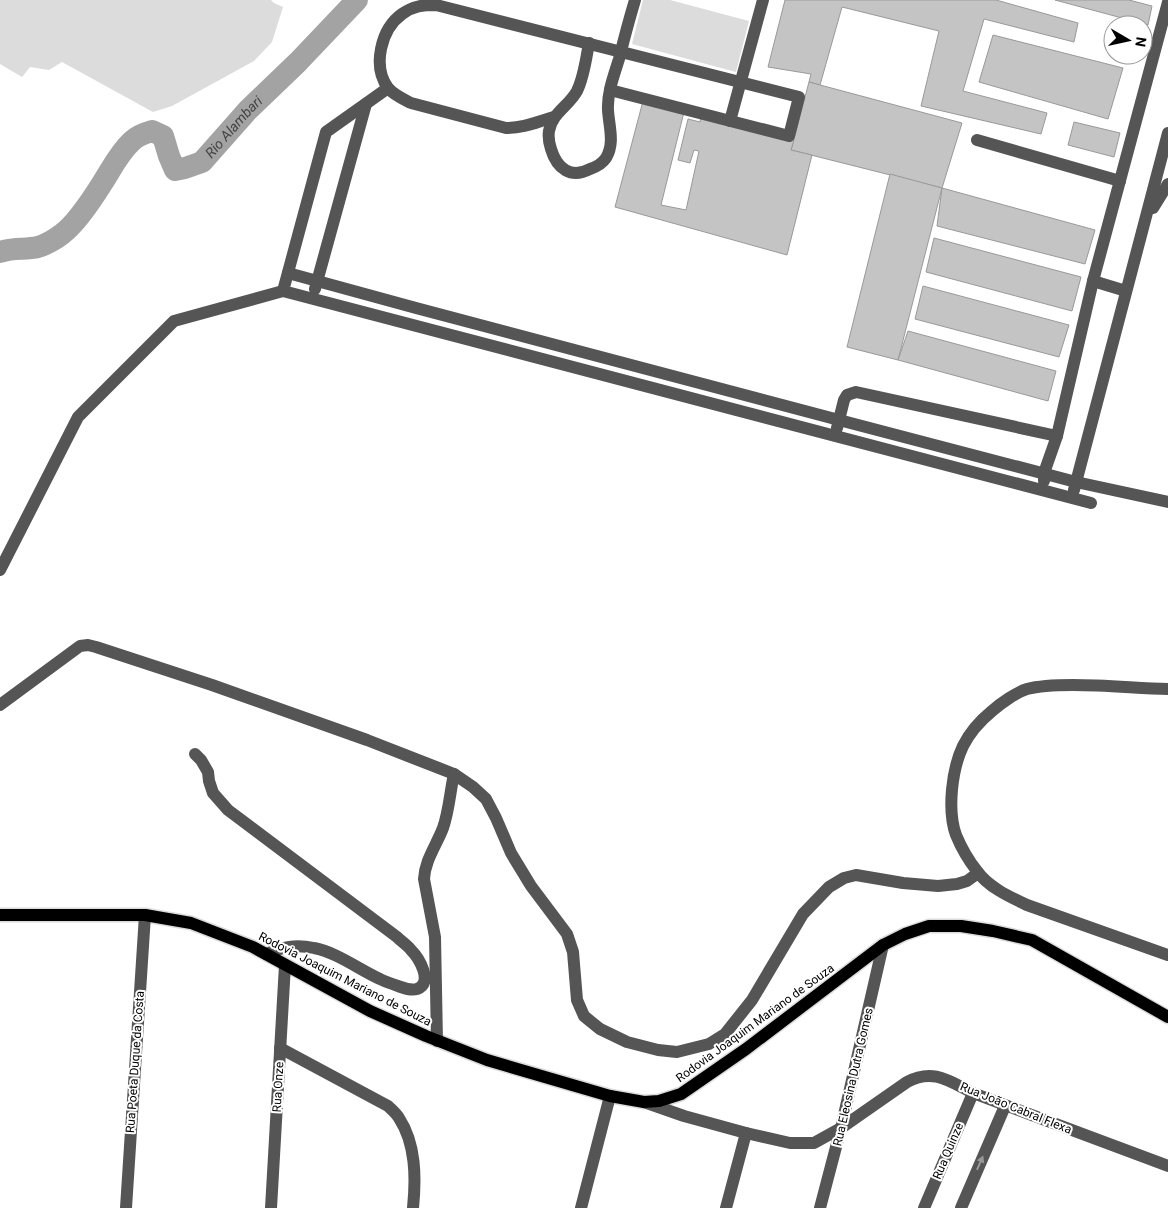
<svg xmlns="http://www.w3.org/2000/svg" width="1168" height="1208" viewBox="0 0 1168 1208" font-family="Roboto,sans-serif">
	<rect width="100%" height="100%" fill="#fff"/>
	<g fill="#dcdcdc">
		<polygon points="0,0 271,0 274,3 283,7 272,42 254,61 172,106 153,112 62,62 49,70 30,67 22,77 0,64"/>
		<polygon points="643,0 670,0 749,21 736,72 632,44"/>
	</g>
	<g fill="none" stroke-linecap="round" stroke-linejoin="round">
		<path stroke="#a3a3a3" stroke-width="22" id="s1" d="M0,252C13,247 25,250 38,247C45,245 56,239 62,234C77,223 93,198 103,182C112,168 119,153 132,141C137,136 145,133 152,131L163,136L169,156L175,170L185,168L202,162L248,110L298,62L357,0"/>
	</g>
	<g fill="#c4c4c4" stroke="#999">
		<polygon points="785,0 996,0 1078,23 1074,42 984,19 963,91 1047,113 1041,134 921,106 939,31 842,7 820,85 809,82 811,74 768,67"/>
		<polygon points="1055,0 1129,0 1152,6 1148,25"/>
		<polygon points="993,35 1123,68 1108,119 979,82"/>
		<polygon points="809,82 962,123 942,188 791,150"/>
		<polygon points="643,101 684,112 661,205 686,210 699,151 694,150 690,163 678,160 688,119 700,122 701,116 794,140 791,150 812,155 787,255 615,207"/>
		<polygon points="1074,122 1120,133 1114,157 1068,145"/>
		<polygon points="890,174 942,188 898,360 847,347"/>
		<polygon points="942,188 1095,230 1085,264 937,226"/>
		<polygon points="934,238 1081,277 1072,311 926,272"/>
		<polygon points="923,286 1069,325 1059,357 915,319"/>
		<polygon points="908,331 1056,371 1048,401 898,360"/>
	</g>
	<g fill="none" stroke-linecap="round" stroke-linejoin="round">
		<defs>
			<polyline id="major" points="0,915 145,915 191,923 253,947 370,1011 426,1036 487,1060 610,1096 644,1102 659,1101 681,1094 746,1049 883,945 905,934 929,926 961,926 993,931 1032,940 1168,1017"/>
		</defs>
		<use href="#major" stroke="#dbdbdb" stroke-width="15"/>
		<g stroke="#555" stroke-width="12">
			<path d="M589,43C586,59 584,77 577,91C569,106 552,113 549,131C548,137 549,143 551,149C557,169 571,179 590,169C596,167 602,164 606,158C615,143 609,127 608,110C607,93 614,75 619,59C624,39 629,20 635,0"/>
			<polyline points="388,88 326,132 283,291 1091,503"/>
			<path d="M554,117C536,122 525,128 506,128L411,103C403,99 394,95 388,88C372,66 381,29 402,14C413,6 423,5 436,5L799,97L789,136L610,90"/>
			<polyline points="730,121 763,0"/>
			<polyline points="977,140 1120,181"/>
			<polyline points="1153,208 1168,184"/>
			<polyline points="288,273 416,308 839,420 1076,482 1168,502"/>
			<polyline points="1093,281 1126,291"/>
			<polyline points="315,289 366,104"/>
			<polyline points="837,428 844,400 847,395 856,392 1057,436"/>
			<polyline points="1044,481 1044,473 1057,436 1093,281 1168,2"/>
			<polyline points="1074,490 1168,133"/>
			<polyline points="0,570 78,417 174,321 283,291"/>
			<path d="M1168,689C1136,688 1105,685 1073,685C1058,685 1042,685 1027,689C1017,692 1001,703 992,711C981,720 970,732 963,746C952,769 947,810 956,835C961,847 969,861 977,871C988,887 1010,897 1027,905L1168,955"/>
			<path d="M0,705L80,646L88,645L96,647L212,685L367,740L454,774C450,792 449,811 443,828C436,846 425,860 424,879L435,937L437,1041"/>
			<path d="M195,754L201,760L208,772L209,781L213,793L228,810L397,937C402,942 407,945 411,950C419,958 434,983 417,989C410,991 404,988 398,986C392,984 386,982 380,979C360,970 336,952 314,948C295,944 283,947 266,954"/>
			<polyline points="454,774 473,787 486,799 496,818 511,853 531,886 567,934 573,952 577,1000 584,1016 600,1029 627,1042 658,1050 677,1052 709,1044 725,1034 752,1000 803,914 829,887 844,878 856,875 903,883 938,886 957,884 967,881 978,873"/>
			<path d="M280,1048L388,1106C392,1110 396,1113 399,1118C416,1144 416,1178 413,1208"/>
			<path d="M644,1102L684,1116L746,1133L790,1143H814L841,1128L907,1082C933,1068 949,1081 973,1093L1168,1166"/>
			<polyline points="126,1208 145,915"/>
			<polyline points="271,1208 285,965"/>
			<polyline points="581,1208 610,1096"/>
			<polyline points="726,1208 746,1133"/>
			<polyline points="820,1208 841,1128 883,945"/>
			<polyline points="924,1208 973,1093"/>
			<polyline points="961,1208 1005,1106"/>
		</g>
		<use href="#major" stroke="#000" stroke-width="12"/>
	</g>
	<defs><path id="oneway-solid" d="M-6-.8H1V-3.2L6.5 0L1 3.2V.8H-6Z" transform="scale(1.25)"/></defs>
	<use fill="#999" href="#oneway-solid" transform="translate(980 1163) rotate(-66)"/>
	<g text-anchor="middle" stroke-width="4" stroke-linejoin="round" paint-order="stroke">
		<g font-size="12" fill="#000" stroke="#fff">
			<text transform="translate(345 979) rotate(27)" y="4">Rodovia Joaquim Mariano de Souza</text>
			<text transform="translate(755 1023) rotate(-36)" y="4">Rodovia Joaquim Mariano de Souza</text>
			<text transform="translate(135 1062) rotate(-86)" y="4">Rua Poeta Duque da Costa</text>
			<text transform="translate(853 1077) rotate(-77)" y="4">Rua Eleosina Dutra Gomes</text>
			<text transform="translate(278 1087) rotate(-87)" y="4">Rua Onze</text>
			<text transform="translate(1016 1108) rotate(22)" y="4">Rua João Cabral Flexa</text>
			<text transform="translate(948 1151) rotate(-67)" y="4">Rua Quinze</text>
		</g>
		<g font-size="14" font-style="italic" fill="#444" stroke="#fff">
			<text dy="5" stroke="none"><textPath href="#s1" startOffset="329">Rio Alambari</textPath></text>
		</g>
	</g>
	<g transform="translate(1128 40) rotate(99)"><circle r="24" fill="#ffffff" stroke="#999999"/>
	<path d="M0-4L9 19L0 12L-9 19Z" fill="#000000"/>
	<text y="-8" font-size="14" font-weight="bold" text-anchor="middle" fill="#000000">N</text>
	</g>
</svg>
